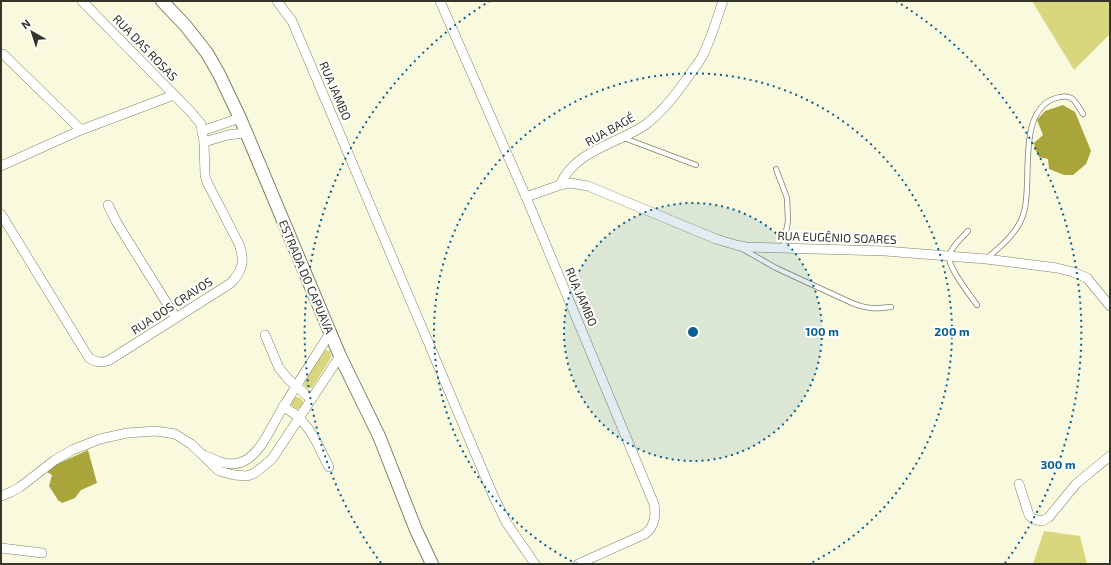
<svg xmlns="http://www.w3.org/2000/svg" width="1111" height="565" viewBox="0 0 1111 565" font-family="'Exo 2',sans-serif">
	<rect width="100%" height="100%" fill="#f9f9dd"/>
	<g fill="#d9d77e">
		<polygon points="1032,1 1110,1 1110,34 1074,70"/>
		<polygon points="325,350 330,351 331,358 312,388 307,388 304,385 306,378"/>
		<circle cx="297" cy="403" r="6"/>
		<polygon points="1044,531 1080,536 1087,564 1033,564"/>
	</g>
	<g fill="#a9a53a">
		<polygon points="1063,105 1075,112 1091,151 1086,164 1073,175 1064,175 1049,169 1048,159 1039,157 1035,149 1034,143 1043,135 1037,120 1045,111"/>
		<polygon points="88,450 97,483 81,490 75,498 62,503 58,500 49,486 52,475 44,470"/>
	</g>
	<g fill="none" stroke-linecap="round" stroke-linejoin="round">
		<defs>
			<g id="service">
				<polyline points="624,138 696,165"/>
				<polyline points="776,169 787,198 788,221 783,248"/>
				<path d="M968,231C962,238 951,247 949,256C948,268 970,295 977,305"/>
				<path d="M741,248L776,268L852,303C867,309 875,309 891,307"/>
				<path d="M986,259C1001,246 1019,232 1024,212C1033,181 1016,110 1056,98C1073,93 1075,101 1083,114"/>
			</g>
			<g id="minor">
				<polyline points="277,1 292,21 493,495 506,522 535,564"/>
				<path d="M440,1L526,197L654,504C656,516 655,526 645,534L578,564"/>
				<polyline points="3,54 81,130"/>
				<polyline points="202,131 240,118"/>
				<polyline points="204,142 228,135 245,133"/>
				<polyline points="1,166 81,130 174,95"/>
				<path d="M560,185C574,151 617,144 645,125C665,110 679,90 693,70C696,66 700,61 703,55C711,39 717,18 723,1"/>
				<polyline points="526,197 560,185 570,183 588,186 716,239 736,245 746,247 885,251 986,259 1057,268 1073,272 1087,278 1110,306"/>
				<polyline points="108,205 117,223 176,318"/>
				<path d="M1,214L89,358C96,362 100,363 108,361L231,283C243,270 245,261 239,244L207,182L205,175L204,142L202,131L201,124L190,111L82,1"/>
				<polyline points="265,335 279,368 289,380 311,399"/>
				<path d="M283,406C288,410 294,413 299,418C313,431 320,450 329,467"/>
				<path d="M204,455C217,461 229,467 242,462C262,454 273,422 284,406C299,381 315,357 330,333"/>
				<polyline points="1019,484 1029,515 1033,519 1042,521 1049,517 1076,484 1110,456"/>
				<polyline points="1,496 11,492 20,487 55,460 72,450 100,439 127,433 156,431 175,434 191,444 219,471 234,475 247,476 255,473 272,459 340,356"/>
				<polyline points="1,548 42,553"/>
			</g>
			<polyline id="secondary" points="162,1 185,25 207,53 219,74 240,118 340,356 379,436 416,530 432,564"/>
		</defs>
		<use href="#service" stroke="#808067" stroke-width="6"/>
		<use href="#minor" stroke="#808067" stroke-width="10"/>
		<use href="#secondary" stroke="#808067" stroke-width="14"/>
		<use href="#service" stroke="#fff" stroke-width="4.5"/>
		<use href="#minor" stroke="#fff" stroke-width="9"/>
		<use href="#secondary" stroke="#fff" stroke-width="12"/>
	</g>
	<circle cx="693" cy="332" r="129" fill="#095f90" fill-opacity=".12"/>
	<g fill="none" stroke="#095f90" stroke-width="2" stroke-dasharray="2 4">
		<circle cx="693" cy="332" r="129"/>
		<path d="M577 564A259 259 0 1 1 809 564"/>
		<path d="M381 563A388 388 0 0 1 490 1M896 1A388 388 0 0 1 1005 563"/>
	</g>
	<g text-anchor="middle" stroke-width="4" stroke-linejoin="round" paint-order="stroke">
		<g font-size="12" fill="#343429" stroke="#fff">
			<text transform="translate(145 48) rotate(46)" y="4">RUA DAS ROSAS</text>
			<text transform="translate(335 91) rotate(67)" y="4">RUA JAMBO</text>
			<text transform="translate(610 130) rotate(-29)" y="4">RUA BAGÉ</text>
			<text transform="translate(837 238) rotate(2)" y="4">RUA EUGÊNIO SOARES</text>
			<text transform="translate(306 277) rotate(67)" y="4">ESTRADA DO CAPUAVA</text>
			<text transform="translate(581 297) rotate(67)" y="4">RUA JAMBO</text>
			<text transform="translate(172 306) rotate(-33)" y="4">RUA DOS CRAVOS</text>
		</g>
	</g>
	<circle cx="693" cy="332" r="6" fill="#095f90" stroke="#fff" stroke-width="2"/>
	<g font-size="12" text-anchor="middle" font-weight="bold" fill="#095f90" stroke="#fff" stroke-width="4" stroke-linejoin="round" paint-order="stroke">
		<text x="822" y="336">100 m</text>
		<text x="952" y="336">200 m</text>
		<text x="1058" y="469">300 m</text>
	</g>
	<rect width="1111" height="565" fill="none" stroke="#343429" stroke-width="4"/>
	<g transform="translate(32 32) rotate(321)" stroke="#ffffff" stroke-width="3" paint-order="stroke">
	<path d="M0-3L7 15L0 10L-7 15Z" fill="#343429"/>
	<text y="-6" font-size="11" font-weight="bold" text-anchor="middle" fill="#343429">N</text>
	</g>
</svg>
